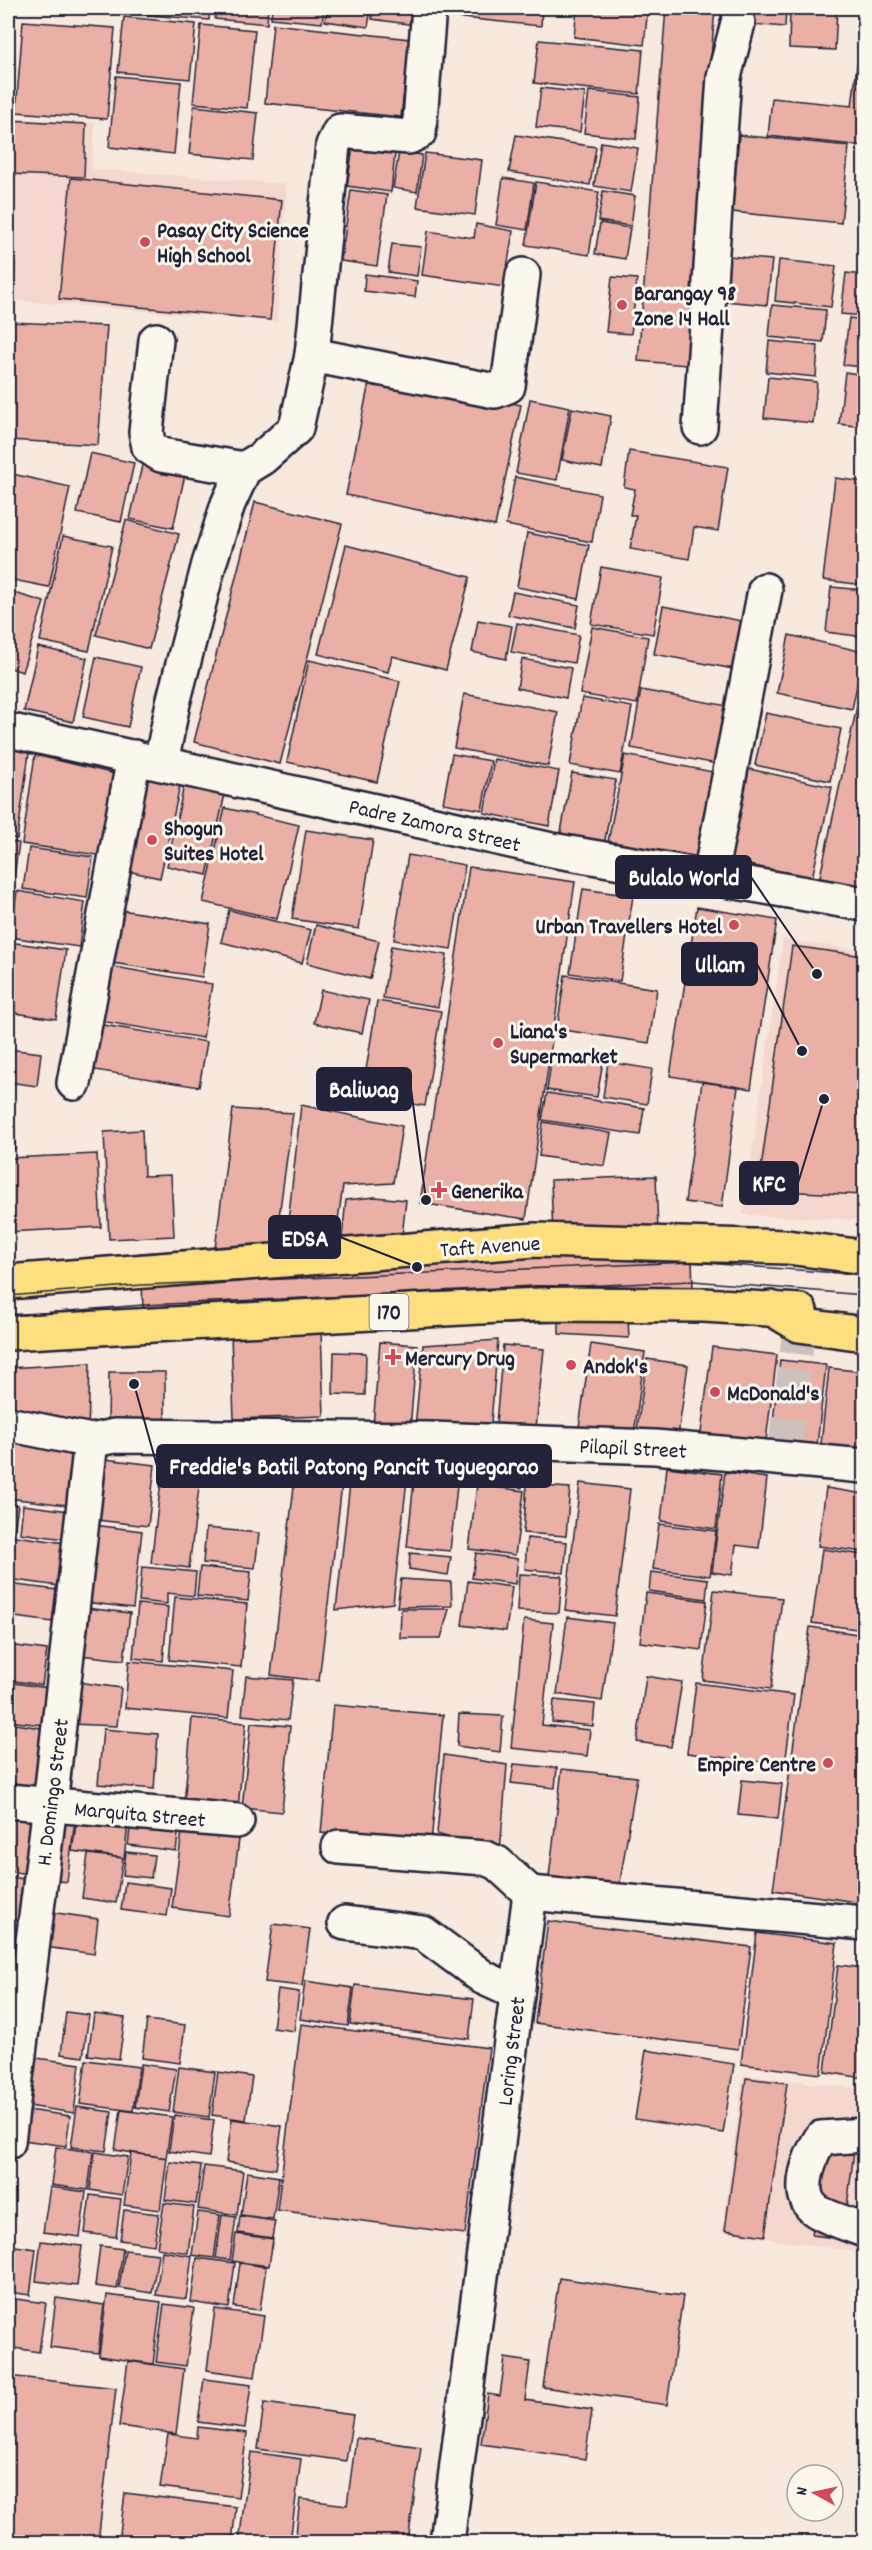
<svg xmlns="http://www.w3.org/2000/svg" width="872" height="2550" viewBox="0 0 872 2550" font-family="Dekko,sans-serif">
	<rect width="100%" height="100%" fill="#f8e9de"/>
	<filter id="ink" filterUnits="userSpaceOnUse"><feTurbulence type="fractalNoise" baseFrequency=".0167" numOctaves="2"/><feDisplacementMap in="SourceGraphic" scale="12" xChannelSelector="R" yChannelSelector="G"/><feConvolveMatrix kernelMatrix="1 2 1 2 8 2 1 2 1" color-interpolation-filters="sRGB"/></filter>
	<g filter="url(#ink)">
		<g fill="#f4d8cd">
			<polygon points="8,118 95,123 92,169 287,184 277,322 8,300"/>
			<polygon points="783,939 864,951 864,1220 743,1215"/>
			<polygon points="743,2075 864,2089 864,2253 722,2232"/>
		</g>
		<g fill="#eab0a5" stroke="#22223b" stroke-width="1.5">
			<polygon points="98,8 210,8 209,20 98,11"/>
			<polygon points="216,8 268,8 267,24 215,19"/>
			<polygon points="272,8 324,8 322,23 271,18"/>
			<polygon points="327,8 371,8 368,27 325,21"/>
			<polygon points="373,8 417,8 415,25 372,19"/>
			<polygon points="444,8 542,8 541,26 443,16"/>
			<polygon points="577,8 648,8 644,45 574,37"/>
			<polygon points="666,8 715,8 687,365 638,361"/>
			<polygon points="728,8 786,8 785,27 727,22"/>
			<polygon points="790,8 837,8 835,50 789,48"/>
			<polygon points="124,17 196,24 190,79 118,72"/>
			<polygon points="23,21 115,28 107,119 16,112"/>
			<polygon points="273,24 410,39 401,117 265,103"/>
			<polygon points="201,25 255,30 247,108 193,103"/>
			<polygon points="539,40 643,50 639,94 534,83"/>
			<polygon points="8,52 14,53 9,113 8,113"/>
			<polygon points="857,65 864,66 864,146 768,136 772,98 852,106"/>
			<polygon points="116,76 181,82 174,154 109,147"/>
			<polygon points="541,88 585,93 580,132 536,127"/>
			<polygon points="589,91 640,97 636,139 584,133"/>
			<polygon points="194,106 258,113 253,160 189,154"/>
			<polygon points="8,120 86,124 84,177 8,174"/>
			<polygon points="516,135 596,147 590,185 509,172"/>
			<polygon points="739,135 849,146 841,223 732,212"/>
			<polygon points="601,142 638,148 631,192 594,186"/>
			<polygon points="353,147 395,153 391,192 347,186"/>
			<polygon points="399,152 422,155 417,192 393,188"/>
			<polygon points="425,153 482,160 475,215 417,207"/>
			<polygon points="71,178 282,200 270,320 59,299"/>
			<polygon points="503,178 534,183 527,230 496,225"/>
			<polygon points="536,182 599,192 589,255 526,245"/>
			<polygon points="351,190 387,195 377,266 341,261"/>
			<polygon points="603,191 635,196 631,226 598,221"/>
			<polygon points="600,223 630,228 625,259 595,254"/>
			<polygon points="476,224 513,231 504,287 422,275 428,231 474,238"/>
			<polygon points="392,244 421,247 417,276 388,272"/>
			<polygon points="729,256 772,260 767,305 724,301"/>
			<polygon points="779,260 836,266 831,307 775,301"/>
			<polygon points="8,264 15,264 13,293 8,293"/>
			<polygon points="846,273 864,275 864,316 841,314"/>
			<polygon points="365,274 417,281 415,297 364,291"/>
			<polygon points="612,277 637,279 631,334 606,332"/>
			<polygon points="772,305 826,310 823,342 769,337"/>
			<polygon points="849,318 864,320 864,367 843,365"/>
			<polygon points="8,322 107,326 98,445 8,440"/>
			<polygon points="769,341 818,346 816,377 766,372"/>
			<polygon points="845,372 864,375 864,427 839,424"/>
			<polygon points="371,373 521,405 495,526 346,495"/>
			<polygon points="768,377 817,382 813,423 764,418"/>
			<polygon points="530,399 570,407 557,480 516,473"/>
			<polygon points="572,408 611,416 602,468 562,460"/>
			<polygon points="629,451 728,467 718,531 694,527 689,559 630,549 636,515 630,515 635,489 624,487"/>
			<polygon points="90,453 134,463 121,522 77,513"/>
			<polygon points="143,461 186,470 173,528 130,519"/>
			<polygon points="8,473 70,487 49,587 8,579"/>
			<polygon points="515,477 600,494 592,542 506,525"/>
			<polygon points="835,478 864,482 864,585 823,580"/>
			<polygon points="255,502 342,524 280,764 194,742"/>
			<polygon points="126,520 179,534 149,649 96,635"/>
			<polygon points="527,533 589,545 579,599 517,587"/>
			<polygon points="63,536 112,546 89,651 40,641"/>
			<polygon points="346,545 470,577 446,670 392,656 388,672 318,654"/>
			<polygon points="601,567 663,578 653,634 591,624"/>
			<polygon points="831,587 864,590 864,637 826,632"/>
			<polygon points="8,591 44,602 22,672 8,667"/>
			<polygon points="513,592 579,605 575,628 508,615"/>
			<polygon points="663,606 742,621 734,669 654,654"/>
			<polygon points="478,620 512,626 506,659 472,652"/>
			<polygon points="517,623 579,635 574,663 511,652"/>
			<polygon points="592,627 648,637 637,704 580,694"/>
			<polygon points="789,635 864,652 852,709 777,693"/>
			<polygon points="38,647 87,658 73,722 24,711"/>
			<polygon points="96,657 141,667 128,727 83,717"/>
			<polygon points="522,659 571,668 566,698 517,688"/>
			<polygon points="309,660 400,681 377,782 287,762"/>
			<polygon points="864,674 864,888 819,881"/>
			<polygon points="641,690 728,706 717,764 631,748"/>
			<polygon points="464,694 558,712 548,766 454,748"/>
			<polygon points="582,698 632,707 620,774 570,765"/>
			<polygon points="766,713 841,729 830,781 755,765"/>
			<polygon points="8,736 31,739 17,839 8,837"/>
			<polygon points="452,754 491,761 482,810 443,803"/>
			<polygon points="35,755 124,776 112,857 22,844"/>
			<polygon points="625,755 718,773 701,860 608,842"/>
			<polygon points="494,759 559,771 549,826 484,813"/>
			<polygon points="749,769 832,787 812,878 729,861"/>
			<polygon points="139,771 181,781 160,878 118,869"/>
			<polygon points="572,773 616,780 604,845 560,837"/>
			<polygon points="184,785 225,794 207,875 167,866"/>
			<polygon points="225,808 299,825 277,919 203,902"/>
			<polygon points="306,830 373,840 359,929 292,919"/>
			<polygon points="8,841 19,843 10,903 8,903"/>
			<polygon points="29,848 93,857 87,898 23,889"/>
			<polygon points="408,855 465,865 451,949 394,940"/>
			<polygon points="469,867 575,882 526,1219 420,1203"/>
			<polygon points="583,889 633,896 620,981 570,973"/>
			<polygon points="17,891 85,902 79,947 10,937"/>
			<polygon points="697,907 777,920 751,1089 670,1076"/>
			<polygon points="121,910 210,924 202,977 113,963"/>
			<polygon points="229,910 311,930 302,963 221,942"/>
			<polygon points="316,925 379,941 370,979 307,963"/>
			<polygon points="8,942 66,950 56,1019 8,1012"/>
			<polygon points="391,946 447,955 438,1007 383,998"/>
			<polygon points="792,946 864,956 864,1195 758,1190"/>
			<polygon points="109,966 212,984 203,1038 100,1021"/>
			<polygon points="565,975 657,989 649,1043 557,1029"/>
			<polygon points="321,990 369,1000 362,1033 314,1023"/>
			<polygon points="377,1001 441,1011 425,1106 362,1096"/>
			<polygon points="97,1024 207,1042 199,1087 89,1069"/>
			<polygon points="8,1049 41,1053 37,1086 8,1082"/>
			<polygon points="552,1055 603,1062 597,1097 547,1090"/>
			<polygon points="608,1062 652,1069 647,1104 603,1097"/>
			<polygon points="702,1082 738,1087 722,1207 685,1202"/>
			<polygon points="547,1093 644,1108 640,1135 542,1120"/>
			<polygon points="301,1105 402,1126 393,1183 343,1186 335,1240 286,1241"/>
			<polygon points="233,1109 293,1113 275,1246 553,1237 551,1180 656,1176 658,1231 691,1230 693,1289 628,1318 629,1338 559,1334 559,1322 321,1331 324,1416 234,1419 231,1335 144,1339 141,1253 215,1249"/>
			<polygon points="8,1113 14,1114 15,1149 8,1149"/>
			<polygon points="543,1122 611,1133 605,1166 539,1156"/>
			<polygon points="142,1130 144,1176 171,1175 174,1236 109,1239 104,1132"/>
			<polygon points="97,1154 101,1227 8,1232 8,1158"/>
			<polygon points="375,1197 406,1200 402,1237 342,1237 346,1200"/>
			<polygon points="498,1340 490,1434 415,1427 423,1345"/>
			<polygon points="380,1342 417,1345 410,1429 373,1426"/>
			<polygon points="591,1344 645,1352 633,1442 578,1434"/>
			<polygon points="503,1345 544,1349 535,1438 495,1434"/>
			<polygon points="712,1347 777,1355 765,1448 700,1440"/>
			<polygon points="334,1352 366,1353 365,1395 333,1394"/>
			<polygon points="647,1359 688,1365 677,1443 636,1437"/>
			<polygon points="780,1360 826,1365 816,1454 770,1448"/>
			<polygon points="90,1363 88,1433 8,1411 8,1368"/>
			<polygon points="829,1368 864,1372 864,1449 821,1444"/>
			<polygon points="109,1372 165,1372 165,1423 108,1422"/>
			<polygon points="8,1436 26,1438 81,1459 75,1506 8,1498"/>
			<polygon points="481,1452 526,1458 522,1488 477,1482"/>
			<polygon points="417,1453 460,1458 450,1551 407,1547"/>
			<polygon points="353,1456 409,1462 393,1603 336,1610"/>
			<polygon points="164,1458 202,1463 189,1568 151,1563"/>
			<polygon points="104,1459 155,1465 148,1526 97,1520"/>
			<polygon points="297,1462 344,1467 319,1681 271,1675"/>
			<polygon points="667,1467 722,1474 716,1529 661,1521"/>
			<polygon points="725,1472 767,1478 759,1548 736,1545 732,1575 712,1572"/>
			<polygon points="580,1483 630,1489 615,1616 565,1610"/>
			<polygon points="477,1485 524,1491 515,1555 469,1549"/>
			<polygon points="527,1485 570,1488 566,1536 523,1533"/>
			<polygon points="826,1488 864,1494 864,1552 818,1546"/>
			<polygon points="8,1504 18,1505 14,1532 8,1531"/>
			<polygon points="23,1505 69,1511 65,1539 20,1533"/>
			<polygon points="659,1524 716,1531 710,1576 653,1569"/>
			<polygon points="93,1525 142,1531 133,1608 84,1602"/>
			<polygon points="206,1528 259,1533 255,1568 203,1563"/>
			<polygon points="8,1535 65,1543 59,1586 8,1579"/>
			<polygon points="527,1538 567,1542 564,1573 525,1569"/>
			<polygon points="822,1549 864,1555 864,1630 812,1623"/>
			<polygon points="410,1553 451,1557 448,1575 409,1569"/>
			<polygon points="476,1553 518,1559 515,1584 472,1578"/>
			<polygon points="142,1567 196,1572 194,1596 167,1593 167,1604 139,1601"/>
			<polygon points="200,1567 251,1572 248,1601 197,1596"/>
			<polygon points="651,1572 708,1579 706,1599 649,1591"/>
			<polygon points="519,1574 562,1576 559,1613 517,1611"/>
			<polygon points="401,1579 451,1582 452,1606 397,1607"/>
			<polygon points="468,1581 512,1587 506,1631 462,1625"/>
			<polygon points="8,1584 57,1590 52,1622 8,1616"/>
			<polygon points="714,1590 782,1598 771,1689 703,1680"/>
			<polygon points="646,1593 707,1601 701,1650 640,1642"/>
			<polygon points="175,1597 247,1604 241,1667 169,1660"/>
			<polygon points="138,1604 168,1607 163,1661 133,1658"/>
			<polygon points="85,1608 130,1613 124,1660 80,1655"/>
			<polygon points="401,1609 449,1609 441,1638 400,1638"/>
			<polygon points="567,1617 613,1623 602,1701 557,1694"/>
			<polygon points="524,1620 553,1623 542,1725 590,1730 587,1756 511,1748"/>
			<polygon points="810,1627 864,1635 864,1903 773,1890"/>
			<polygon points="8,1645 47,1650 42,1685 8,1680"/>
			<polygon points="129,1661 233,1671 228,1718 125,1708"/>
			<polygon points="246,1676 293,1680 288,1720 242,1715"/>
			<polygon points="646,1676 682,1682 671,1747 637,1742"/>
			<polygon points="8,1682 48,1688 43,1725 8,1721"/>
			<polygon points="77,1682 121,1688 117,1726 71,1724"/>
			<polygon points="696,1683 794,1695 785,1765 687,1753"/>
			<polygon points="554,1700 595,1704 593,1726 552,1722"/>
			<polygon points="333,1705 443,1715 431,1843 321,1833"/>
			<polygon points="459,1714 503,1716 500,1752 457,1746"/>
			<polygon points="192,1718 246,1723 238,1809 184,1804"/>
			<polygon points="8,1723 48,1729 39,1800 8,1796"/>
			<polygon points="251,1723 290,1726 282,1812 242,1808"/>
			<polygon points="103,1729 158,1734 154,1789 98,1784"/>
			<polygon points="444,1755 507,1765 500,1852 437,1834"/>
			<polygon points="514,1764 557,1768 555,1788 511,1783"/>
			<polygon points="562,1769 637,1777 619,1888 549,1877"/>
			<polygon points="742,1780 782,1784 778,1819 738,1815"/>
			<polygon points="8,1813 35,1816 28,1874 8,1871"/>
			<polygon points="55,1817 75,1820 67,1882 46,1879"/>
			<polygon points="77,1818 128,1825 124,1858 72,1851"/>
			<polygon points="131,1821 179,1827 176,1851 128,1845"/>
			<polygon points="183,1824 240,1832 229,1916 172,1908"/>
			<polygon points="126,1852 154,1855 151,1878 123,1875"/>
			<polygon points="88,1854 123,1858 116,1903 82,1898"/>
			<polygon points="8,1877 26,1879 21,1921 8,1919"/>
			<polygon points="125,1882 171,1888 167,1916 121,1910"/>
			<polygon points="43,1911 98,1919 94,1954 38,1946"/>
			<polygon points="548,1921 751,1947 738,2049 535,2023"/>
			<polygon points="8,1923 22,1925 17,1959 8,1958"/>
			<polygon points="273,1924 310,1929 302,1986 265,1982"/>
			<polygon points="757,1933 837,1943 821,2074 741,2064"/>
			<polygon points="8,1960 13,1961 8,2003"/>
			<polygon points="838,1965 864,1968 864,2078 825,2072"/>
			<polygon points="305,1981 353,1988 348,2026 300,2019"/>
			<polygon points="355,1985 474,1999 469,2039 350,2024"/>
			<polygon points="278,1989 299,1992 294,2031 273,2028"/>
			<polygon points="66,2012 89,2015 83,2057 61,2054"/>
			<polygon points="94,2014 125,2018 119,2059 88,2055"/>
			<polygon points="147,2020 185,2025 180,2063 142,2058"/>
			<polygon points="301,2024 489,2048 465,2234 277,2210"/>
			<polygon points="646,2050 734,2064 723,2133 635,2119"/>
			<polygon points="29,2057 80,2064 74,2113 22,2105"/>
			<polygon points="86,2060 139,2067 133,2111 80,2104"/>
			<polygon points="141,2064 176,2069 169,2112 135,2107"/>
			<polygon points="179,2067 215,2072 209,2117 173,2112"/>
			<polygon points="218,2072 252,2077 246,2120 212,2115"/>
			<polygon points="746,2078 787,2083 765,2236 725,2230"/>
			<polygon points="77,2107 112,2112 106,2151 71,2147"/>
			<polygon points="20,2109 70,2116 66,2146 16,2139"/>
			<polygon points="121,2110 172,2117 166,2158 115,2150"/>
			<polygon points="174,2115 214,2120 209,2157 169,2151"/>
			<polygon points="232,2119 282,2126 276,2169 226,2162"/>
			<polygon points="827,2124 857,2127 843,2239 812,2235"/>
			<polygon points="56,2147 93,2152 88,2190 51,2185"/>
			<polygon points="95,2152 128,2157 122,2195 90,2190"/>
			<polygon points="131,2153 167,2158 160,2210 124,2205"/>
			<polygon points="170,2162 201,2166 196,2204 165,2200"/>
			<polygon points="204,2166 243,2171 237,2215 198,2209"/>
			<polygon points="247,2172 279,2177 273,2219 241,2215"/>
			<polygon points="50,2187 86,2192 80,2237 43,2232"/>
			<polygon points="90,2195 121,2199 116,2237 85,2233"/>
			<polygon points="164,2203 194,2207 188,2253 157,2248"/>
			<polygon points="124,2210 159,2214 154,2245 120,2240"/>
			<polygon points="198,2212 220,2215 214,2258 192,2255"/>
			<polygon points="222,2215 236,2217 230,2260 216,2258"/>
			<polygon points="240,2216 275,2221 272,2238 238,2233"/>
			<polygon points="236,2234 273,2239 269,2266 232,2261"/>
			<polygon points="41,2241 82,2246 77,2286 36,2281"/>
			<polygon points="8,2245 36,2249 30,2295 8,2292"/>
			<polygon points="100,2246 123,2249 117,2289 95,2286"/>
			<polygon points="125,2250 158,2254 152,2293 119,2288"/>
			<polygon points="162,2251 192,2256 186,2299 156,2295"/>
			<polygon points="197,2258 235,2263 229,2308 191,2302"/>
			<polygon points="240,2263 266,2267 260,2310 234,2307"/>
			<polygon points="559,2278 683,2296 667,2405 543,2387"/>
			<polygon points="107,2295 161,2302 153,2364 99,2356"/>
			<polygon points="8,2298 46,2303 39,2352 8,2347"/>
			<polygon points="56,2298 104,2305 98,2353 50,2347"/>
			<polygon points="164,2304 194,2308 186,2366 156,2362"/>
			<polygon points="215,2309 264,2316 255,2377 207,2370"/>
			<polygon points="505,2358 530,2362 525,2400 592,2410 585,2459 481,2444 488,2394 500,2396"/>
			<polygon points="128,2361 184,2369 176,2434 119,2426"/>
			<polygon points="8,2376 116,2388 98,2542 70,2542 8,2535"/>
			<polygon points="204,2379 251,2385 245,2428 198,2422"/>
			<polygon points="264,2403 353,2415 346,2461 258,2449"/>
			<polygon points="198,2427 247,2433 238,2497 160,2487 168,2434 197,2438"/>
			<polygon points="356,2438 421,2447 408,2542 295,2542 300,2499 347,2505"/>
			<polygon points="251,2452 301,2459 290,2542 239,2542"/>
			<polygon points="125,2493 236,2507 232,2542 119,2542"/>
		</g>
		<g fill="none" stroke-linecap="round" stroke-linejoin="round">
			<polyline stroke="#cdc1bd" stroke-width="33" stroke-dasharray="33 16" stroke-linecap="butt" points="784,1451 798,1338"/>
			<defs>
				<g id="minor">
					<polyline points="156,340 146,432 149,447 161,455 244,469"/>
					<polyline points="312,355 495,391 508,386 523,275"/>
					<polyline points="700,427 724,77 738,23"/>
					<polyline points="8,730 552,850 864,904"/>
					<polyline points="161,763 173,703 209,564 228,504 244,469 262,458 296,428 312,355 333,145 340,131 409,137 419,132 429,8"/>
					<polyline points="710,876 765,590"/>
					<polyline points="74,1083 134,757"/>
					<polyline points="8,1424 91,1441 114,1436 430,1439 655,1447 864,1466"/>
					<polyline points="8,1801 237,1821"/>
					<polyline points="339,1847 485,1858 497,1863 530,1893"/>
					<polyline points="530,1893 864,1923"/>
					<polyline points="345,1923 423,1933 484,1978 517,1993"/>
					<path d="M864,2135L821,2138C811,2154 795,2191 813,2208C819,2215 854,2226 864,2230"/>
					<polyline points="8,2142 50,1805 91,1441"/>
					<polyline points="447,2542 530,1893"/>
				</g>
				<g id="major">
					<polyline points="8,1282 535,1240 787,1247 864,1257"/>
					<polyline points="8,1333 537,1304 704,1305 800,1311"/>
				</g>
				<polyline id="highway" points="771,1308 799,1325 864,1334"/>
			</defs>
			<use href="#minor" stroke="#22223b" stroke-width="38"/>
			<use href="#major" stroke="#22223b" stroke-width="38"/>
			<use href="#highway" stroke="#22223b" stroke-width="38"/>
			<use href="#minor" stroke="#fbf7ec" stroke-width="33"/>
			<use href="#major" stroke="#fddf80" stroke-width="33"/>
			<use href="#highway" stroke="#fddf80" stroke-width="33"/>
			<g stroke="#22223b" stroke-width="1.5">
				<polyline points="8,1296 142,1285 692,1262 864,1275"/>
				<polyline points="8,1316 143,1305 693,1281 864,1295"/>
			</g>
		</g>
	</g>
	<g fill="#d1495b" stroke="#fbf7ec" stroke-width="2">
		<circle cx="145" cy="242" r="6"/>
		<circle cx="622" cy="305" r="6"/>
		<circle cx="152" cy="840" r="6"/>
		<circle cx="734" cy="925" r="6"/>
		<circle cx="498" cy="1043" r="6"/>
		<path d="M436 1181h6v6h6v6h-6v6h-6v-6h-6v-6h6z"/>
		<path d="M390 1348h6v6h6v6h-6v6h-6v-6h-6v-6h6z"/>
		<circle cx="571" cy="1365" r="6"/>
		<circle cx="715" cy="1392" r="6"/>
		<circle cx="828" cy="1763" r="6"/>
	</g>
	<g text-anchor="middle" stroke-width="6" stroke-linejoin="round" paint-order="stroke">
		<rect fill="#fbf7ec" stroke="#636270" stroke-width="1.5" x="369.5" y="1294" width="39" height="36" rx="4.5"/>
		<g font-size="21" font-weight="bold" fill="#22223b">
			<text x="389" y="1319">170</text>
		</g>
		<g font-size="22" font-weight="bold" fill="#22223b" stroke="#fbf7ec" text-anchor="start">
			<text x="157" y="237">Pasay City Science<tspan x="157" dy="25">High School</tspan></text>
			<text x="634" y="300">Barangay 98<tspan x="634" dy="25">Zone 14 Hall</tspan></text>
			<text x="164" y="835">Shogun<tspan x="164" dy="25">Suites Hotel</tspan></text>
			<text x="722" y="933" text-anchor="end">Urban Travellers Hotel</text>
			<text x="510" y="1038">Liana's<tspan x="510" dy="25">Supermarket</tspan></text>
			<text x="451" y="1198">Generika</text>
			<text x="405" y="1365">Mercury Drug</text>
			<text x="583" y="1373">Andok's</text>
			<text x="727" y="1400">McDonald's</text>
			<text x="816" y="1771" text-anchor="end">Empire Centre</text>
		</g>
		<g font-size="22" fill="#22223b" stroke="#fbf7ec">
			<text transform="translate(435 824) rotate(13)" y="8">Padre Zamora Street</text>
			<text transform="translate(490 1245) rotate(-4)" y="8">Taft Avenue</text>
			<text transform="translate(633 1447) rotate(3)" y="8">Pilapil Street</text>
			<text transform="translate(51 1792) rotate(-83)" y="8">H. Domingo Street</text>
			<text transform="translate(140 1813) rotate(5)" y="8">Marquita Street</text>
			<text transform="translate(510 2051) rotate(-83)" y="8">Loring Street</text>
		</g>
	</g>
	<path fill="none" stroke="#22223b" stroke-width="2" d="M817 974L751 877M802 1051L757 964M426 1200L411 1089M824 1099L798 1183M417 1267L340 1237M134 1384L157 1466"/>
	<g fill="#22223b" stroke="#fbf7ec" stroke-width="2">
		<circle cx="817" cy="974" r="6"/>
		<circle cx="802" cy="1051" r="6"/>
		<circle cx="426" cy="1200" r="6"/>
		<circle cx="824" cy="1099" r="6"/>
		<circle cx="417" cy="1267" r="6"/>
		<circle cx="134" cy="1384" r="6"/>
	</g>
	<g fill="#22223b" stroke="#22223b" stroke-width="2">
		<rect x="616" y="856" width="135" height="42" rx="6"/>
		<rect x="682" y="943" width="75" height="42" rx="6"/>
		<rect x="317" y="1068" width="94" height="42" rx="6"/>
		<rect x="740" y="1162" width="58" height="42" rx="6"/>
		<rect x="269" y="1216" width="71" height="42" rx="6"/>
		<rect x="157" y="1445" width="394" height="42" rx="6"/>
	</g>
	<g font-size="24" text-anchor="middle" font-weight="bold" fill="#fff">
		<text x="684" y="885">Bulalo World</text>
		<text x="720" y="972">Ullam</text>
		<text x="364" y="1097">Baliwag</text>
		<text x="769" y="1191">KFC</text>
		<text x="305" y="1246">EDSA</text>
		<text x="354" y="1474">Freddie's Batil Patong Pancit Tuguegarao</text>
	</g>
	<rect width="872" height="2550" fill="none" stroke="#fbf7ec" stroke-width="30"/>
	<rect x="15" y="15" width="842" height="2520" fill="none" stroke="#22223b" stroke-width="2" filter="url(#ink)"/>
	<g transform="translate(815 2493) rotate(278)"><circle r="28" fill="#fbf7ec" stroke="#a4a2a5" stroke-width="1.5"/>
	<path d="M0-4.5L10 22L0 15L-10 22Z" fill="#d1495b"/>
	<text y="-9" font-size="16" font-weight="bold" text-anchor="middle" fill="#22223b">N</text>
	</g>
</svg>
